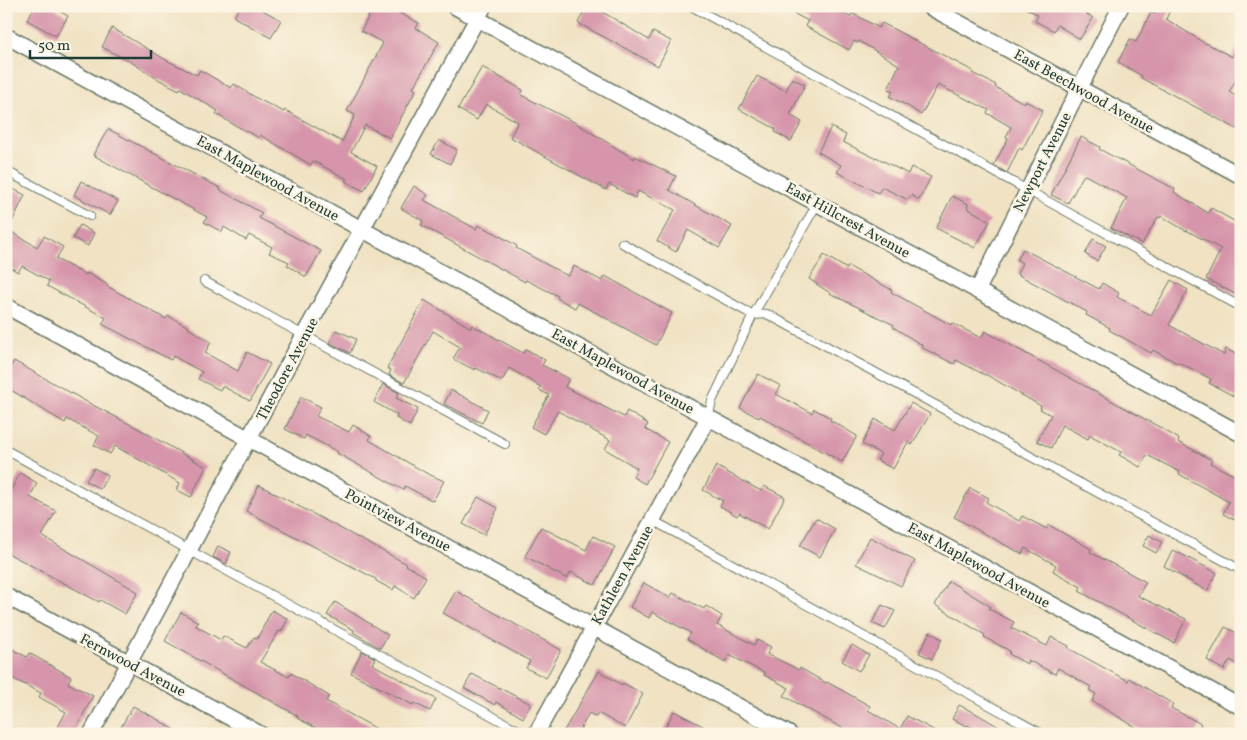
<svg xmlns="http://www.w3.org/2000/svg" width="1247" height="740" viewBox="0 0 1247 740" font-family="Vollkorn,serif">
	<rect width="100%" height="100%" fill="#fcf5e5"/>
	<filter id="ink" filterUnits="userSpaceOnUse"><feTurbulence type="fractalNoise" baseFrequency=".02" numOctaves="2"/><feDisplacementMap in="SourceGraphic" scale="10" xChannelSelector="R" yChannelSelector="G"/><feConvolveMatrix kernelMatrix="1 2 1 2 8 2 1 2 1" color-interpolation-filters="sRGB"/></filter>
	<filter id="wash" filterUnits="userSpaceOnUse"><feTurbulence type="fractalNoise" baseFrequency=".0096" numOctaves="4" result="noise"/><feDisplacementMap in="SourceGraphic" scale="20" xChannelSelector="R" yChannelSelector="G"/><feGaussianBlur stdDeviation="1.12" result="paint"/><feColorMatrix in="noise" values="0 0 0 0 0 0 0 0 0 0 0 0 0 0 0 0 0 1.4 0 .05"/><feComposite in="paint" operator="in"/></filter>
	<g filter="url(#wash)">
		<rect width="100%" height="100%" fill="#f0e2c3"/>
		<g id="blocks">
			<g fill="#d695aa">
				<polygon points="35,6 50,6 68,16 56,36 27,20"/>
				<polygon points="240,6 255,6 281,20 271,38 234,17"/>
				<polygon points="374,6 386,6 401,14 419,23 416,28 439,42 413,88 416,90 390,138 365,125 351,152 377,166 364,191 345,181 347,179 313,161 311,165 260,135 259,138 233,124 216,114 218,111 180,88 179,90 158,79 123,57 123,58 102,47 112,28 168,61 197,75 200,70 231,88 234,84 258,99 284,112 285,110 342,142 355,115 347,111 383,43 361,31"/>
				<polygon points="587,6 591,6 611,17 649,40 653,32 671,41 658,66 578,23"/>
				<polygon points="780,6 830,6 850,17 852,13 879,28 882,23 973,71 972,73 996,85 995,87 1024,103 1025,101 1043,110 1022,150 1019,148 1007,173 994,165 1008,138 1006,137 1011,127 987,113 989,110 938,85 921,115 908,106 890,97 893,91 888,89 899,65 859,41 858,43 854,41 849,50 805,26 808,21"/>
				<polygon points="1022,6 1074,6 1093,18 1080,39 1057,25 1054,31 1035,21 1038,15"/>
				<polygon points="1158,6 1172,6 1166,19 1206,44 1206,43 1232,57 1241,40 1241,72 1229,92 1241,99 1241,122 1237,129 1141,78 1142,76 1118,62 1130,39 1136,42 1151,13 1154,14"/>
				<polygon points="482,67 523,90 521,95 576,123 634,159 635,156 676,176 669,190 732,226 719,248 688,230 676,252 657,241 675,210 638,191 635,198 609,184 606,190 510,137 518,122 486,104 477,120 458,109"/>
				<polygon points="757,76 786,91 792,78 805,85 790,115 802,122 791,141 775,132 776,129 739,109"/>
				<polygon points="831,127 846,135 843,142 875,158 876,157 908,174 911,167 931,177 919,200 911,195 908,200 882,187 878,193 837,172 841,165 818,152"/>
				<polygon points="108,129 220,188 220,190 262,213 259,218 321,251 306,277 287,265 289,262 269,253 272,247 249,235 246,240 224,227 222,232 204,222 207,217 93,155"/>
				<polygon points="1081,137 1100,147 1099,149 1175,189 1174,192 1208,213 1211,208 1241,225 1241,297 1206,279 1221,249 1186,230 1186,231 1161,216 1160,218 1158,217 1142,244 1111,228 1127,198 1085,175 1083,176 1068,203 1051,195"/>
				<polygon points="439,140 457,150 450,164 431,154"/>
				<polygon points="81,181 118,201 110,215 74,195"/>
				<polygon points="414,186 428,195 424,200 476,229 478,225 495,233 517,246 516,248 568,276 574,266 602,281 605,276 672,313 656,345 578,303 575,308 557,298 558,296 526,280 525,282 421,225 423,221 401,208"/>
				<polygon points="11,188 25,195 8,230 37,247 44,236 63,247 56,259 86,275 87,273 108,285 107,286 166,319 168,316 189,327 188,328 211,342 205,353 238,371 247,352 270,364 250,401 222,386 220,390 198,379 202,372 173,356 171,360 102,324 106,318 47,286 49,281 22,266 18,272 6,265 6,196"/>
				<polygon points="952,196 968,204 967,208 990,221 975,248 936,228"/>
				<polygon points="80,225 94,233 88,246 73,238"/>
				<polygon points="1093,239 1106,246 1097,261 1085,254"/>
				<polygon points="1023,249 1099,289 1102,283 1119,293 1117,297 1151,315 1171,280 1188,290 1169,325 1224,355 1226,349 1241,357 1241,400 1209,383 1211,379 1178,362 1177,363 1153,350 1151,353 1109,330 1110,328 1086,315 1087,312 1017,274 1022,263 1017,260"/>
				<polygon points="824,255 847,269 848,266 892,290 891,292 951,325 952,323 981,338 985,331 1161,428 1179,439 1178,442 1212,460 1210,463 1241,479 1241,523 1223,514 1229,502 1179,474 1180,472 1147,455 1140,467 1119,455 1121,452 1090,435 1088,439 1062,425 1051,448 1037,441 1051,415 1040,409 1041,406 985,374 985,375 956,360 954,364 921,347 922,345 893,327 894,325 833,295 809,279"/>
				<polygon points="424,300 471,328 472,325 523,353 526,349 545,360 542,365 569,379 565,387 624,417 627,411 648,424 645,429 668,442 645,484 633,477 637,468 605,449 610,440 558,411 544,434 531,427 549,395 539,390 541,387 509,368 502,381 476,368 475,370 453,359 460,347 433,331 404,383 389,375 391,370 387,368"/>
				<polygon points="336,330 356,339 350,353 330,343"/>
				<polygon points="14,361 87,402 141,430 206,467 191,497 177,490 180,483 115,446 110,454 94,445 99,436 67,419 65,423 6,387 6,375"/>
				<polygon points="758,374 781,386 776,394 812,413 814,409 831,418 830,420 857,436 842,462 760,416 759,418 740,408"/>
				<polygon points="383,384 399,393 396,398 418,409 410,426 396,418 397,415 374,402"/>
				<polygon points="451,390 488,410 482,423 444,404"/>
				<polygon points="301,397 321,407 316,416 349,432 353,425 371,436 369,440 426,473 444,481 433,501 405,486 403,490 337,453 338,452 306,435 304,439 285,429"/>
				<polygon points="911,403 930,414 912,445 908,442 893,469 877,460 881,454 862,444 875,419 895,430"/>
				<polygon points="716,466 761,491 764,486 785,497 768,529 739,513 737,516 720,506 723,501 703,490"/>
				<polygon points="94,468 108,475 100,489 86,481"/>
				<polygon points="20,473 37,483 30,497 56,511 42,536 138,592 125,614 100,600 99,602 6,552 6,499"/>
				<polygon points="259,485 407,564 406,565 426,577 414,598 395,586 393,590 376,581 376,579 246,511"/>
				<polygon points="970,488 989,498 986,502 1019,521 1022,516 1047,529 1049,525 1091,549 1090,552 1146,582 1138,596 1186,619 1174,643 1079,591 1081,587 1053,571 1056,565 1025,548 1022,554 954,517"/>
				<polygon points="478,497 498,508 484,535 463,524"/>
				<polygon points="816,518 835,529 820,557 800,546"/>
				<polygon points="541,527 586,550 593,536 615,547 595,585 571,572 567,579 525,556"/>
				<polygon points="1149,535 1162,542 1156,553 1143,546"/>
				<polygon points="870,537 915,561 901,586 856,564"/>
				<polygon points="218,546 231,552 226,564 213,557"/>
				<polygon points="1173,550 1217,573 1207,591 1164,566"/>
				<polygon points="949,581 990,606 989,609 1014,622 1011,628 1047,646 1051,637 1069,646 1068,648 1128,681 1129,678 1173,704 1171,708 1201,724 1196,734 1147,734 1092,701 1096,694 1089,690 1091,687 1058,668 1055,674 1028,660 1027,664 1009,654 1010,651 984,637 985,635 935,605"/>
				<polygon points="644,583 670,598 673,593 704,609 706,606 722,616 717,625 754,645 757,640 771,647 767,654 799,670 800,668 826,683 827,682 870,706 868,710 900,729 907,716 941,734 853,734 784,696 789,688 764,675 765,673 729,655 725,662 687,639 691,633 652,612 649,618 630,607"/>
				<polygon points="456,591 561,650 546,678 526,668 530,661 443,613"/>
				<polygon points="335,602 388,635 380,648 353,632 354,630 327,615"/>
				<polygon points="882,605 895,611 885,629 872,623"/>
				<polygon points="272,610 288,619 281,632 279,631 260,662 289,677 291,673 329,696 326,701 386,734 327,734 297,718 298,716 165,641 181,612 198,622 196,626 221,640 223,636 247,648 254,637 257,639"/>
				<polygon points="1225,627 1241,635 1241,666 1230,660 1224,670 1207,660"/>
				<polygon points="930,632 942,639 932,659 919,653"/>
				<polygon points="852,645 869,655 859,671 842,661"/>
				<polygon points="6,646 27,657 29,653 45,662 71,677 68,683 93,696 73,734 54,734 66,712 39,697 41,693 6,675"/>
				<polygon points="362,651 375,658 372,664 436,699 430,711 414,703 413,705 351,673"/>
				<polygon points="599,671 622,685 623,683 643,694 625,728 598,713 596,717 589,713 578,734 562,734"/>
				<polygon points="472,674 531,704 523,718 496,702 495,705 464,688"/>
				<polygon points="959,705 977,714 1011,734 983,734 968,725 967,726 952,719"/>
				<polygon points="133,706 155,718 182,734 117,734"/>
				<polygon points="674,711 718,734 662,734"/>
			</g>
		</g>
	</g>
	<g filter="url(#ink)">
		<use href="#blocks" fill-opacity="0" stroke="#687766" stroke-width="1"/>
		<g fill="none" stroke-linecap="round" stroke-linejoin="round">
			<defs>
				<g id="service">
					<polyline points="691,6 1241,307"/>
					<polyline points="6,171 90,216"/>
					<polyline points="622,243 753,315 817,204"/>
					<polyline points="204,281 505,444"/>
					<polyline points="708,418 712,401 753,315 767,314 1241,570"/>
					<polyline points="6,450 525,734"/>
					<polyline points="652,520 1042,734"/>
				</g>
				<g id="minor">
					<polyline points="454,6 1241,434"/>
					<polyline points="928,6 1241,176"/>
					<polyline points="6,36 1241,707"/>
					<polyline points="977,291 1121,6"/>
					<polyline points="6,306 789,734"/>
					<polyline points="6,596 260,734"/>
					<polyline points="91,734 304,335 484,6"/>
					<polyline points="536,734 708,418"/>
				</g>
			</defs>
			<use href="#service" stroke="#687766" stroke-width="10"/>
			<use href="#minor" stroke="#687766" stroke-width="18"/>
			<use href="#service" stroke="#fff" stroke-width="8"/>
			<use href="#minor" stroke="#fff" stroke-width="15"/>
		</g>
	</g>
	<g text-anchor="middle" stroke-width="5" stroke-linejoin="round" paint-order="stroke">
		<g font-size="15" fill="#1f3d34" stroke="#fcf5e5">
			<text transform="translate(1084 91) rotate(29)" y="5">East Beechwood Avenue</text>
			<text transform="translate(1042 162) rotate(-63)" y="5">Newport Avenue</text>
			<text transform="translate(268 178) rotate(29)" y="5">East Maplewood Avenue</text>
			<text transform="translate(848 220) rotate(29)" y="5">East Hillcrest Avenue</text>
			<text transform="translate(287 369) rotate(-62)" y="5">Theodore Avenue</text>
			<text transform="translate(623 371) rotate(29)" y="5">East Maplewood Avenue</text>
			<text transform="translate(398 520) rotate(28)" y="5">Pointview Avenue</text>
			<text transform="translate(979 565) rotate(29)" y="5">East Maplewood Avenue</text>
			<text transform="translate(622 575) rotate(-61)" y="5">Kathleen Avenue</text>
			<text transform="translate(133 665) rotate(28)" y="5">Fernwood Avenue</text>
		</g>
	</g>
	<rect width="1247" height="740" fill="none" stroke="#fcf5e5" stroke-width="25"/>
	<path d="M30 50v8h121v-8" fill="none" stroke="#1f3d34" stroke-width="2.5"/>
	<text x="38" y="50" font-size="15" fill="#1f3d34" stroke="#fcf5e5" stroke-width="4" paint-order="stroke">50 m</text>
</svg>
